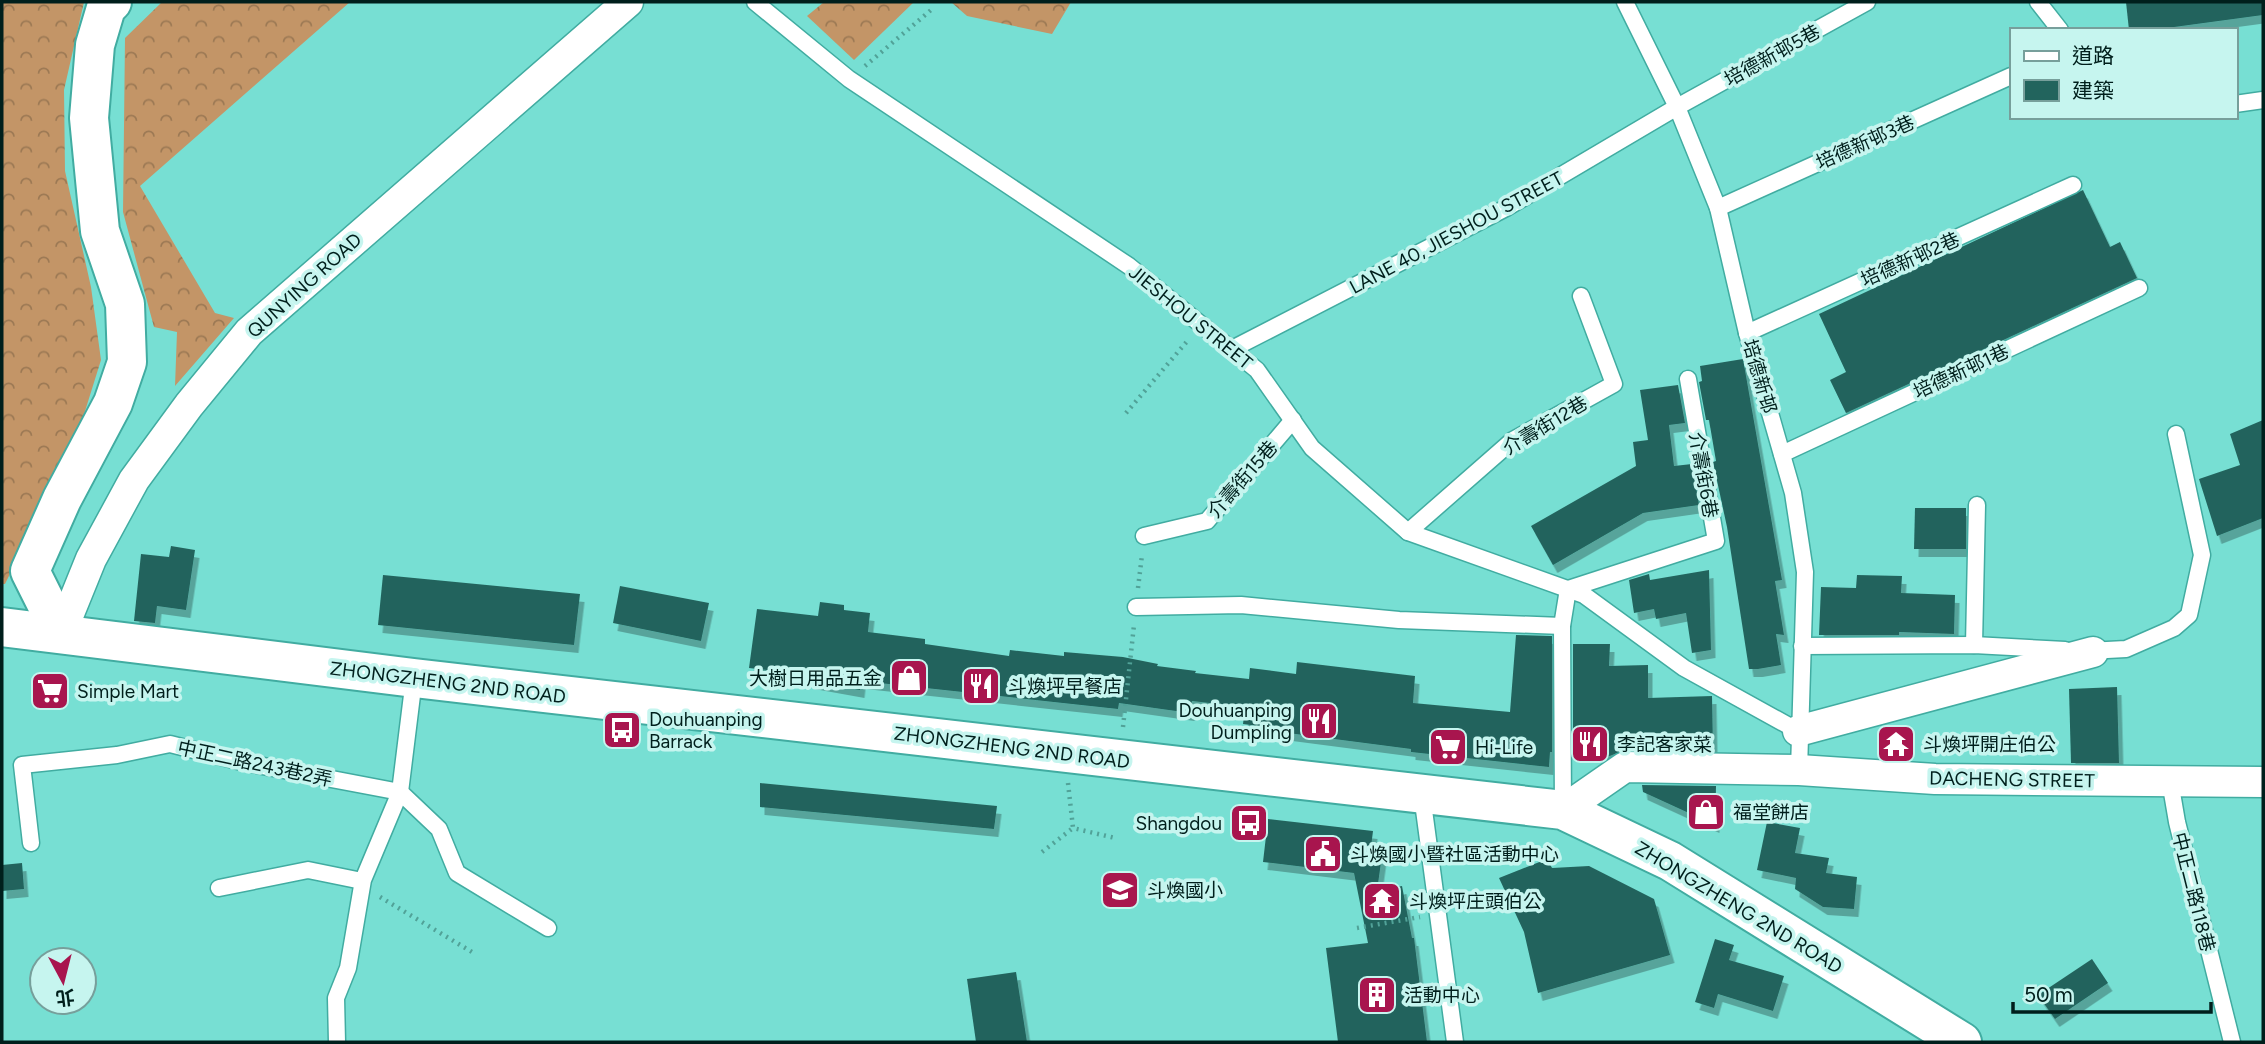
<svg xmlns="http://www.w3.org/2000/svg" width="2265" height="1044" viewBox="0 0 2265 1044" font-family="Figtree,'Noto Sans TC',sans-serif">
	<defs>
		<pattern id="forest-crowns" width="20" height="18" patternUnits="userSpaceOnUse" patternTransform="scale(1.75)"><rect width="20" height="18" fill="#c39567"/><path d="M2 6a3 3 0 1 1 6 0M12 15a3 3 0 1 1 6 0" fill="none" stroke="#9c7954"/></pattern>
		<filter id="shadow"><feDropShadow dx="4.5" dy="8" stdDeviation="0" flood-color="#0004"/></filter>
	</defs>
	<rect width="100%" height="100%" fill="#77dfd3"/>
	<g fill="url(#forest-crowns)">
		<polygon points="2,2 84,2 64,90 65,171 91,287 101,360 76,440 5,584 2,584"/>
		<polygon points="162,2 350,2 140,186 215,313 234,318 175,386 177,332 154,327 123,212 125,38"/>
		<polygon points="824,2 914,2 854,60 807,16"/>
		<polygon points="951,2 1071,2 1052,34 967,16"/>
	</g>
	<g fill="#22645d" filter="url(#shadow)">
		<polygon points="2126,2 2262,2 2263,15 2152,30 2129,30"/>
		<polygon points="2083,190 2110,247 2120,242 2137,278 1846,413 1830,380 1846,372 1819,314"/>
		<polygon points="1743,359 1782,580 1775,581 1784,635 1776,634 1781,665 1758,669 1749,669 1727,527 1713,462 1716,461 1709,420 1706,420 1699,382 1702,381 1700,366"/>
		<polygon points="1678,385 1685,423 1669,425 1674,466 1692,464 1699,505 1643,513 1553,565 1531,526 1636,466 1633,442 1648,440 1640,390"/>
		<polygon points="2263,420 2263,518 2217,536 2199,479 2240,465 2230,434"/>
		<polygon points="1915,508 1966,508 1966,549 1914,549"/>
		<polygon points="171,546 195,550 186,610 157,606 155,623 134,621 141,554 169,557"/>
		<polygon points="1709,570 1711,650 1692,653 1686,613 1656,619 1654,609 1634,613 1629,580 1649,574 1650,580"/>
		<polygon points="383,575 580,594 574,645 378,625"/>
		<polygon points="1857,575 1902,576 1901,593 1955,595 1954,634 1899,632 1899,635 1819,635 1821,587 1856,588"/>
		<polygon points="620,586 709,603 701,641 613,623"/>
		<polygon points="820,602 844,605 844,610 870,613 868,632 925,639 925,644 1009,656 1010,650 1064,656 1064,652 1123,657 1158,664 1157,666 1196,671 1195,673 1249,679 1250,668 1296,674 1297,662 1415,676 1413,703 1510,712 1516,635 1552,636 1552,752 1550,752 1549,767 1411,752 1411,749 1288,733 1289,730 1243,724 1245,707 1192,701 1190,713 1119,703 1118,709 861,681 860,690 810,681 811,675 749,668 757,609 818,616"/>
		<polygon points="1573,644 1610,644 1609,666 1648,665 1648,698 1712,696 1713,751 1625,750 1602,759 1602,752 1573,752"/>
		<polygon points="2117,687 2119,763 2071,763 2069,689"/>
		<polygon points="760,783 997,806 994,829 760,807"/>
		<polygon points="1642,785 1716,786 1715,825 1643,792"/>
		<polygon points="1268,819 1373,831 1371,847 1383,848 1377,891 1402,886 1412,938 1414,938 1427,1042 1338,1042 1326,948 1368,943 1354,873 1263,862"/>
		<polygon points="1767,822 1800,828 1795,853 1829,858 1826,873 1857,877 1854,909 1823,907 1795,889 1796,878 1757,870"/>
		<polygon points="1547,859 1552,868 1589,866 1654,899 1670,955 1538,993 1524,932 1499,878"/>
		<polygon points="22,863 24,889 2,891 2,865"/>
		<polygon points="1715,939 1734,945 1729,960 1784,976 1773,1011 1718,994 1714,1008 1695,1002"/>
		<polygon points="2092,959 2108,983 2055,1019 2038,995"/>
		<polygon points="1016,972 1027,1042 976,1042 967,979"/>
	</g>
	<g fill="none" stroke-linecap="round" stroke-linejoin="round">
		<defs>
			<g id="lane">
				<polyline points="755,2 849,79 1129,266 1257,370 1312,448 1408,532 1584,595 1684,668 1798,731"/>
				<polyline points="1625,2 1677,107 1718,208 1747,333 1793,493 1805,572 1799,770"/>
				<polyline points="2038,2 2060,30"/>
				<polyline points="2235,104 2263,100"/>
				<polyline points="1718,208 2011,76"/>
				<polyline points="1747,333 2073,185"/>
				<polyline points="1232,349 1506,208 1677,107 1867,2"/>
				<polyline points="1782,454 2139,288"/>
				<polyline points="1408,532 1513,440 1614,384 1581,296"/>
				<polyline points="1144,536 1207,521 1293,420"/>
				<polyline points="1136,607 1241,605 1399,620 1562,626"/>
				<polyline points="1974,645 1977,505"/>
				<polyline points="1802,646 1974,645 2065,650"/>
				<polyline points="2088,651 2126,649 2174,628 2189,615 2202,555 2176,434"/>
				<polyline points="2170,781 2177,822 2232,1042"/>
				<polyline points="1422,795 1455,1042"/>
				<polyline points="1563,810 1562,626 1568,589 1716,541 1688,379"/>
				<polyline points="31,843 22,765 117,755 170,744 242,762 400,792 439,829 457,873 548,928"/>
				<polyline points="219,888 308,870 362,881"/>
				<polyline points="337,1042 336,998 348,968 363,880 400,792 414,679"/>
			</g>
			<g id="street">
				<polyline points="61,633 91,559 134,480 189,405 249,332 628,2"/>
				<polyline points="1798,731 2093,652"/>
				<polyline points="1563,810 1625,767 1799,770 1935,779 2263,782"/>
			</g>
			<g id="secondary">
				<polyline points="2,627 414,678 1563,810 1670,861 1962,1042"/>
				<polyline points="61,633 30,571 62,499 113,403 127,362 125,304 100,231 89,118 95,45 106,8 112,2"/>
			</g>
		</defs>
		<use href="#lane" stroke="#41aca1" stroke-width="19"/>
		<use href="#street" stroke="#41aca1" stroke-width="33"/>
		<use href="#secondary" stroke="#41aca1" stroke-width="42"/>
		<g stroke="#51a298" stroke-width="4.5" stroke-dasharray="2 5" stroke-linecap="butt">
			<polyline points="865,66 931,10"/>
			<polyline points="1126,413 1189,339"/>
			<polyline points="1138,588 1142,555"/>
			<polyline points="1123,727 1134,625"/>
			<polyline points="1068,783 1073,828 1115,838"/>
			<polyline points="1042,852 1073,828"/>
			<polyline points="380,897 472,952"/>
			<polyline points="1357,928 1420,917"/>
		</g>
		<use href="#lane" stroke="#fff" stroke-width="16"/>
		<use href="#street" stroke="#fff" stroke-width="30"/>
		<use href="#secondary" stroke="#fff" stroke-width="38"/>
	</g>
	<defs>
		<symbol id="shop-square" viewBox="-11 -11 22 22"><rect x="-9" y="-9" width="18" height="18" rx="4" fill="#a8154e" stroke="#c6f5ef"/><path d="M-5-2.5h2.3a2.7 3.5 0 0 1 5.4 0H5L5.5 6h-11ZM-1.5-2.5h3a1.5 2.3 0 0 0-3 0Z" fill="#fff"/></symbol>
		<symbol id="restaurant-square" viewBox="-11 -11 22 22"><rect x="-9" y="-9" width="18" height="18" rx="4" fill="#a8154e" stroke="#c6f5ef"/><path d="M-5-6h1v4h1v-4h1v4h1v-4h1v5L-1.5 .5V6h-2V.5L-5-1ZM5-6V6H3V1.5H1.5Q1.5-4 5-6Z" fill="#fff"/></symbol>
		<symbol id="supermarket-square" viewBox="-11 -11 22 22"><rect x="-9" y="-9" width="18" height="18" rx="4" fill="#a8154e" stroke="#c6f5ef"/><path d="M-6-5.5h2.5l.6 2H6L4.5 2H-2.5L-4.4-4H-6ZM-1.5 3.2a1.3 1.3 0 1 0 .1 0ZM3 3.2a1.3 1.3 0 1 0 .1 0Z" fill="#fff"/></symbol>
		<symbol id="bus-square" viewBox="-11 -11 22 22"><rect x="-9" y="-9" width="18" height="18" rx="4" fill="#a8154e" stroke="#c6f5ef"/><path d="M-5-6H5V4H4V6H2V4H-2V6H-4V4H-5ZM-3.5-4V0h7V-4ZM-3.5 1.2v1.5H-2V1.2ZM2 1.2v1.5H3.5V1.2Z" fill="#fff"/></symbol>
		<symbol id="temple-square" viewBox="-11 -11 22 22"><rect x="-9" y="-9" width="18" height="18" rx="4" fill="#a8154e" stroke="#c6f5ef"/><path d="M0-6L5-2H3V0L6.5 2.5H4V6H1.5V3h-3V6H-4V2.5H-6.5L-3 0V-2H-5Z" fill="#fff"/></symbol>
		<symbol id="civic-square" viewBox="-11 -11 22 22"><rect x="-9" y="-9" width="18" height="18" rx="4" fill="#a8154e" stroke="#c6f5ef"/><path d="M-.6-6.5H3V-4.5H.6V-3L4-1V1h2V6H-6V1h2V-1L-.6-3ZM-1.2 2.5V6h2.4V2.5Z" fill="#fff"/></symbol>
		<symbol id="school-square" viewBox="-11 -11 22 22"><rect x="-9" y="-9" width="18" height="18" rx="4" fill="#a8154e" stroke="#c6f5ef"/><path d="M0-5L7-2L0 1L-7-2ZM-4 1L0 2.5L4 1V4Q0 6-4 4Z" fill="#fff"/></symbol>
		<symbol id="building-square" viewBox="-11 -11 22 22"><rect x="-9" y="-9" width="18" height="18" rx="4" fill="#a8154e" stroke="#c6f5ef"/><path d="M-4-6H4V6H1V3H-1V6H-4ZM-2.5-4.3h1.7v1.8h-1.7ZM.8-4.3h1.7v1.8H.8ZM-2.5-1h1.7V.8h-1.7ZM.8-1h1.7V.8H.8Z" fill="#fff"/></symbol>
	</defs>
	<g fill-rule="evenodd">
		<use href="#shop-square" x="887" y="656" width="44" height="44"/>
		<use href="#restaurant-square" x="959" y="664" width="44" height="44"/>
		<use href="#supermarket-square" x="28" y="669" width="44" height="44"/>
		<use href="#restaurant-square" x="1297" y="699" width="44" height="44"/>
		<use href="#bus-square" x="600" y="708" width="44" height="44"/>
		<use href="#restaurant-square" x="1568" y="722" width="44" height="44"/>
		<use href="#temple-square" x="1874" y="722" width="44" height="44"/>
		<use href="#supermarket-square" x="1426" y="725" width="44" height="44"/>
		<use href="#shop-square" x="1684" y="790" width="44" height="44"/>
		<use href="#bus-square" x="1227" y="801" width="44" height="44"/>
		<use href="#civic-square" x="1301" y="832" width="44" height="44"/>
		<use href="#school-square" x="1098" y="868" width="44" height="44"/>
		<use href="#temple-square" x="1360" y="879" width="44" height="44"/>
		<use href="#building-square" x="1355" y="973" width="44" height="44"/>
	</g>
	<g text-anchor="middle" stroke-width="7" stroke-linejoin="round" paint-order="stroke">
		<g font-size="19" fill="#001f1c" stroke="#c6f5ef">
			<text transform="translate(1772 55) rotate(-29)" y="7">培德新邨5巷</text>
			<text transform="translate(1865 142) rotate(-24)" y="7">培德新邨3巷</text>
			<text transform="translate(1456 232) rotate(-28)" y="7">LANE 40, JIESHOU STREET</text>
			<text transform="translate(1910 259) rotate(-24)" y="7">培德新邨2巷</text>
			<text transform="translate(304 285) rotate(-42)" y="7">QUNYING ROAD</text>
			<text transform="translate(1191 317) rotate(39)" y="7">JIESHOU STREET</text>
			<text transform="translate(1961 371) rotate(-25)" y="7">培德新邨1巷</text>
			<text transform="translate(1760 376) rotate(74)" y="7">培德新邨</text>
			<text transform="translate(1545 425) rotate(-31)" y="7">介壽街12巷</text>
			<text transform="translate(1704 475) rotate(80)" y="7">介壽街6巷</text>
			<text transform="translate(1242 479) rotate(-49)" y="7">介壽街15巷</text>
			<text transform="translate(448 682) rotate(7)" y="7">ZHONGZHENG 2ND ROAD</text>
			<text transform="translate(1012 747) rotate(7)" y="7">ZHONGZHENG 2ND ROAD</text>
			<text transform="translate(255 763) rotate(12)" y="7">中正二路243巷2弄</text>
			<text transform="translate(2012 779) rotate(1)" y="7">DACHENG STREET</text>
			<text transform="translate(2194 892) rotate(76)" y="7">中正二路118巷</text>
			<text transform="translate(1739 907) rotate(31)" y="7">ZHONGZHENG 2ND ROAD</text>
		</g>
		<g font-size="19" fill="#001f1c" stroke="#c6f5ef" text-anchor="start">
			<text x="882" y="685" text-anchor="end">大樹日用品五金</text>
			<text x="1008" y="693">斗煥坪早餐店</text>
			<text x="77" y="698">Simple Mart</text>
			<text x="1292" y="717" text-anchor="end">Douhuanping<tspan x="1292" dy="22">Dumpling</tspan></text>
			<text x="649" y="726">Douhuanping<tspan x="649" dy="22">Barrack</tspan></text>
			<text x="1617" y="751">李記客家菜</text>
			<text x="1923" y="751">斗煥坪開庄伯公</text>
			<text x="1475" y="754">Hi-Life</text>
			<text x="1733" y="819">福堂餅店</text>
			<text x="1222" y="830" text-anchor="end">Shangdou</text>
			<text x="1350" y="861">斗煥國小暨社區活動中心</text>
			<text x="1147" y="897">斗煥國小</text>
			<text x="1409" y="908">斗煥坪庄頭伯公</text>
			<text x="1404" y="1002">活動中心</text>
		</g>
	</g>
	<rect width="2265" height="1044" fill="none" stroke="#001f1c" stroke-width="7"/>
	<rect x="2010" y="28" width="228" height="91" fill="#c6f5ef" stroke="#779f9b" stroke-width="2"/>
	<rect x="2024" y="51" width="35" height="10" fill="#ffffff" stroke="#779f9b" stroke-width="2"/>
	<text x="2072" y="63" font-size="21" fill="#001f1c">道路</text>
	<rect x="2024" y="80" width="35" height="21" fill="#22645d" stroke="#779f9b" stroke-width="2"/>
	<text x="2072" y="98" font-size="21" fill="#001f1c">建築</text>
	<g transform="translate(63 981) rotate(173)"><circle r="33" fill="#c6f5ef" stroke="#779f9b" stroke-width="2"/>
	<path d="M0-5L12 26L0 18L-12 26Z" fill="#a8154e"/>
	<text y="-10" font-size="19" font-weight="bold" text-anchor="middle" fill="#001f1c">北</text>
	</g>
	<path d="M2013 1002v10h198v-10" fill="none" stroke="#001f1c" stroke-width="3.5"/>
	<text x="2024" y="1002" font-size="21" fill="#001f1c" stroke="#c6f5ef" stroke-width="5" paint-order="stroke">50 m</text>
</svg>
